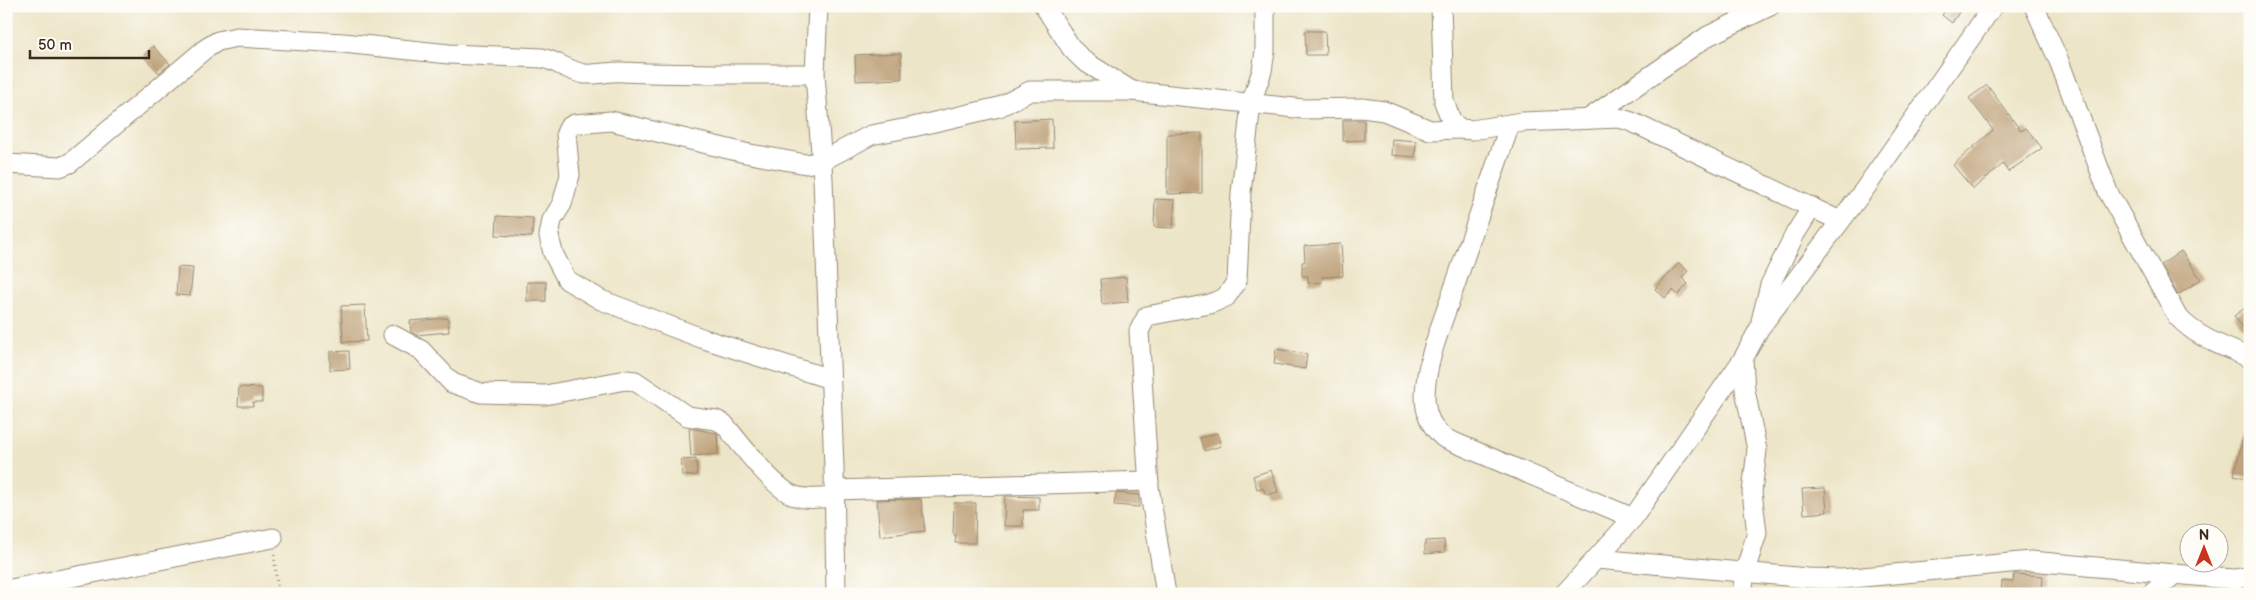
<svg xmlns="http://www.w3.org/2000/svg" width="2256" height="600" viewBox="0 0 2256 600" font-family="'Balsamiq Sans',sans-serif">
	<rect width="100%" height="100%" fill="#fdfcf7"/>
	<filter id="ink" filterUnits="userSpaceOnUse"><feTurbulence type="fractalNoise" baseFrequency=".02" numOctaves="2"/><feDisplacementMap in="SourceGraphic" scale="10" xChannelSelector="R" yChannelSelector="G"/><feConvolveMatrix kernelMatrix="1 2 1 2 8 2 1 2 1" color-interpolation-filters="sRGB"/></filter>
	<filter id="wash" filterUnits="userSpaceOnUse"><feTurbulence type="fractalNoise" baseFrequency=".0096" numOctaves="4" result="noise"/><feDisplacementMap in="SourceGraphic" scale="20" xChannelSelector="R" yChannelSelector="G"/><feGaussianBlur stdDeviation="1.12" result="paint"/><feColorMatrix in="noise" values="0 0 0 0 0 0 0 0 0 0 0 0 0 0 0 0 0 1.4 0 .05"/><feComposite in="paint" operator="in"/></filter>
	<g filter="url(#wash)">
		<rect width="100%" height="100%" fill="#ede5c7"/>
		<g id="blocks">
			<g fill="#bfa37c">
				<polygon points="1949,6 1963,6 1952,23 1942,15"/>
				<polygon points="1305,31 1325,31 1326,55 1306,55"/>
				<polygon points="153,46 170,64 159,73 143,56"/>
				<polygon points="901,53 902,79 856,81 855,55"/>
				<polygon points="1987,85 2021,131 2026,128 2042,148 2008,172 2003,164 1973,189 1953,165 1993,130 1969,98"/>
				<polygon points="1052,119 1053,148 1016,149 1015,121"/>
				<polygon points="1343,120 1364,120 1364,140 1343,141"/>
				<polygon points="1202,133 1202,193 1167,194 1167,134"/>
				<polygon points="1392,139 1416,141 1415,157 1391,155"/>
				<polygon points="1155,199 1175,200 1173,228 1154,227"/>
				<polygon points="497,216 533,218 532,237 496,235"/>
				<polygon points="1341,244 1343,276 1322,277 1322,282 1308,283 1308,276 1302,276 1302,262 1305,262 1304,246"/>
				<polygon points="2181,251 2201,279 2178,295 2161,265"/>
				<polygon points="1679,263 1688,271 1682,278 1688,284 1678,295 1673,290 1665,298 1655,289"/>
				<polygon points="178,267 193,268 190,296 176,295"/>
				<polygon points="1126,277 1128,302 1102,304 1100,279"/>
				<rect x="527" y="282" width="19" height="19"/>
				<polygon points="2250,304 2250,336 2234,316"/>
				<polygon points="365,305 367,341 343,342 341,306"/>
				<polygon points="448,318 449,332 416,335 411,332 410,321"/>
				<polygon points="1276,349 1307,354 1305,369 1274,364"/>
				<polygon points="349,351 350,369 330,370 330,352"/>
				<polygon points="239,387 262,388 262,402 253,402 253,406 238,406"/>
				<polygon points="689,428 717,433 718,454 691,456"/>
				<polygon points="2245,430 2250,430 2250,479 2234,475"/>
				<polygon points="1217,433 1221,446 1204,451 1200,438"/>
				<polygon points="696,459 697,475 682,476 681,460"/>
				<polygon points="1271,470 1278,492 1266,495 1263,488 1257,489 1253,476"/>
				<polygon points="1825,488 1827,512 1804,514 1802,489"/>
				<polygon points="1116,493 1139,495 1139,507 1114,505"/>
				<polygon points="1005,496 1039,497 1039,510 1023,510 1023,526 1004,526"/>
				<polygon points="921,499 925,531 880,536 877,500"/>
				<polygon points="954,503 976,503 975,543 955,543 956,535 953,534"/>
				<polygon points="1444,540 1445,552 1425,554 1425,541"/>
				<polygon points="2014,574 2043,576 2042,594 2001,594 2002,581 2013,582"/>
			</g>
		</g>
	</g>
	<g filter="url(#ink)">
		<use href="#blocks" fill-opacity="0" stroke="#948872" stroke-width="1"/>
		<g fill="none" stroke-linecap="round" stroke-linejoin="round">
			<defs>
				<g id="minor">
					<polyline points="818,6 815,74 823,179 834,468 836,594"/>
					<polyline points="1044,6 1072,49 1084,61 1132,91"/>
					<polyline points="1441,6 1444,102 1452,122 1461,129 1472,130 1522,122 1619,118 1632,122 1840,221"/>
					<path d="M2034,6L2059,61L2108,192L2177,316C2197,338 2223,346 2250,358"/>
					<polyline points="1588,119 1708,36 1770,6"/>
					<path d="M1510,124C1491,180 1472,236 1453,291C1442,324 1426,360 1425,395C1425,413 1430,426 1444,438L1633,518"/>
					<path d="M6,164L60,167L70,163L205,49L218,41L237,37L343,43L449,54L542,58C557,61 570,72 585,74C597,75 611,71 623,72C687,75 751,74 815,74"/>
					<polyline points="1761,321 1770,285 1795,234 1812,207"/>
					<path d="M393,335L421,350L452,383L481,393L545,395L626,380L635,381L687,416L716,420L724,424C739,442 774,489 795,496C807,500 822,498 834,497"/>
					<polyline points="830,379 704,339 601,300 567,280 553,253 549,236 552,220 562,204 570,175 567,144 566,133 569,127 575,124 611,121 745,153 806,164 822,161 871,135 913,127 999,107 1030,91 1132,91 1304,109 1362,108 1384,111 1430,130 1461,129"/>
					<polyline points="834,490 1149,481"/>
					<polyline points="1597,559 1808,578 1842,579 2031,561 2218,578 2236,579 2250,576"/>
					<polyline points="6,590 273,538"/>
					<polyline points="1166,594 1149,487 1139,331 1147,316 1210,304 1226,297 1237,281 1241,193 1251,103 1262,71 1265,51 1265,6"/>
					<polyline points="1564,594 1633,518 1743,359 1759,329 1864,190 1993,6"/>
					<polyline points="1742,594 1745,571 1757,533 1752,492 1757,450 1745,390 1743,359"/>
					<polyline points="2151,594 2175,574"/>
				</g>
			</defs>
			<use href="#minor" stroke="#948872" stroke-width="21"/>
			<polyline stroke="#948872" stroke-width="3" stroke-dasharray="1 4" stroke-linecap="butt" points="274,555 278,594"/>
			<use href="#minor" stroke="#fff" stroke-width="19"/>
		</g>
	</g>
	<rect width="2256" height="600" fill="none" stroke="#fdfcf7" stroke-width="25"/>
	<g transform="translate(2204 548)"><circle r="24" fill="#fdfcf7" stroke="#afa8a0"/>
	<path d="M0-4L9 19L0 12L-9 19Z" fill="#c8321e"/>
	<text y="-8" font-size="14" font-weight="bold" text-anchor="middle" fill="#3b2a1e">N</text>
	</g>
	<path d="M30 50v8h119v-8" fill="none" stroke="#3b2a1e" stroke-width="2.5"/>
	<text x="38" y="50" font-size="15" fill="#3b2a1e" stroke="#fdfcf7" stroke-width="4" paint-order="stroke">50 m</text>
</svg>
